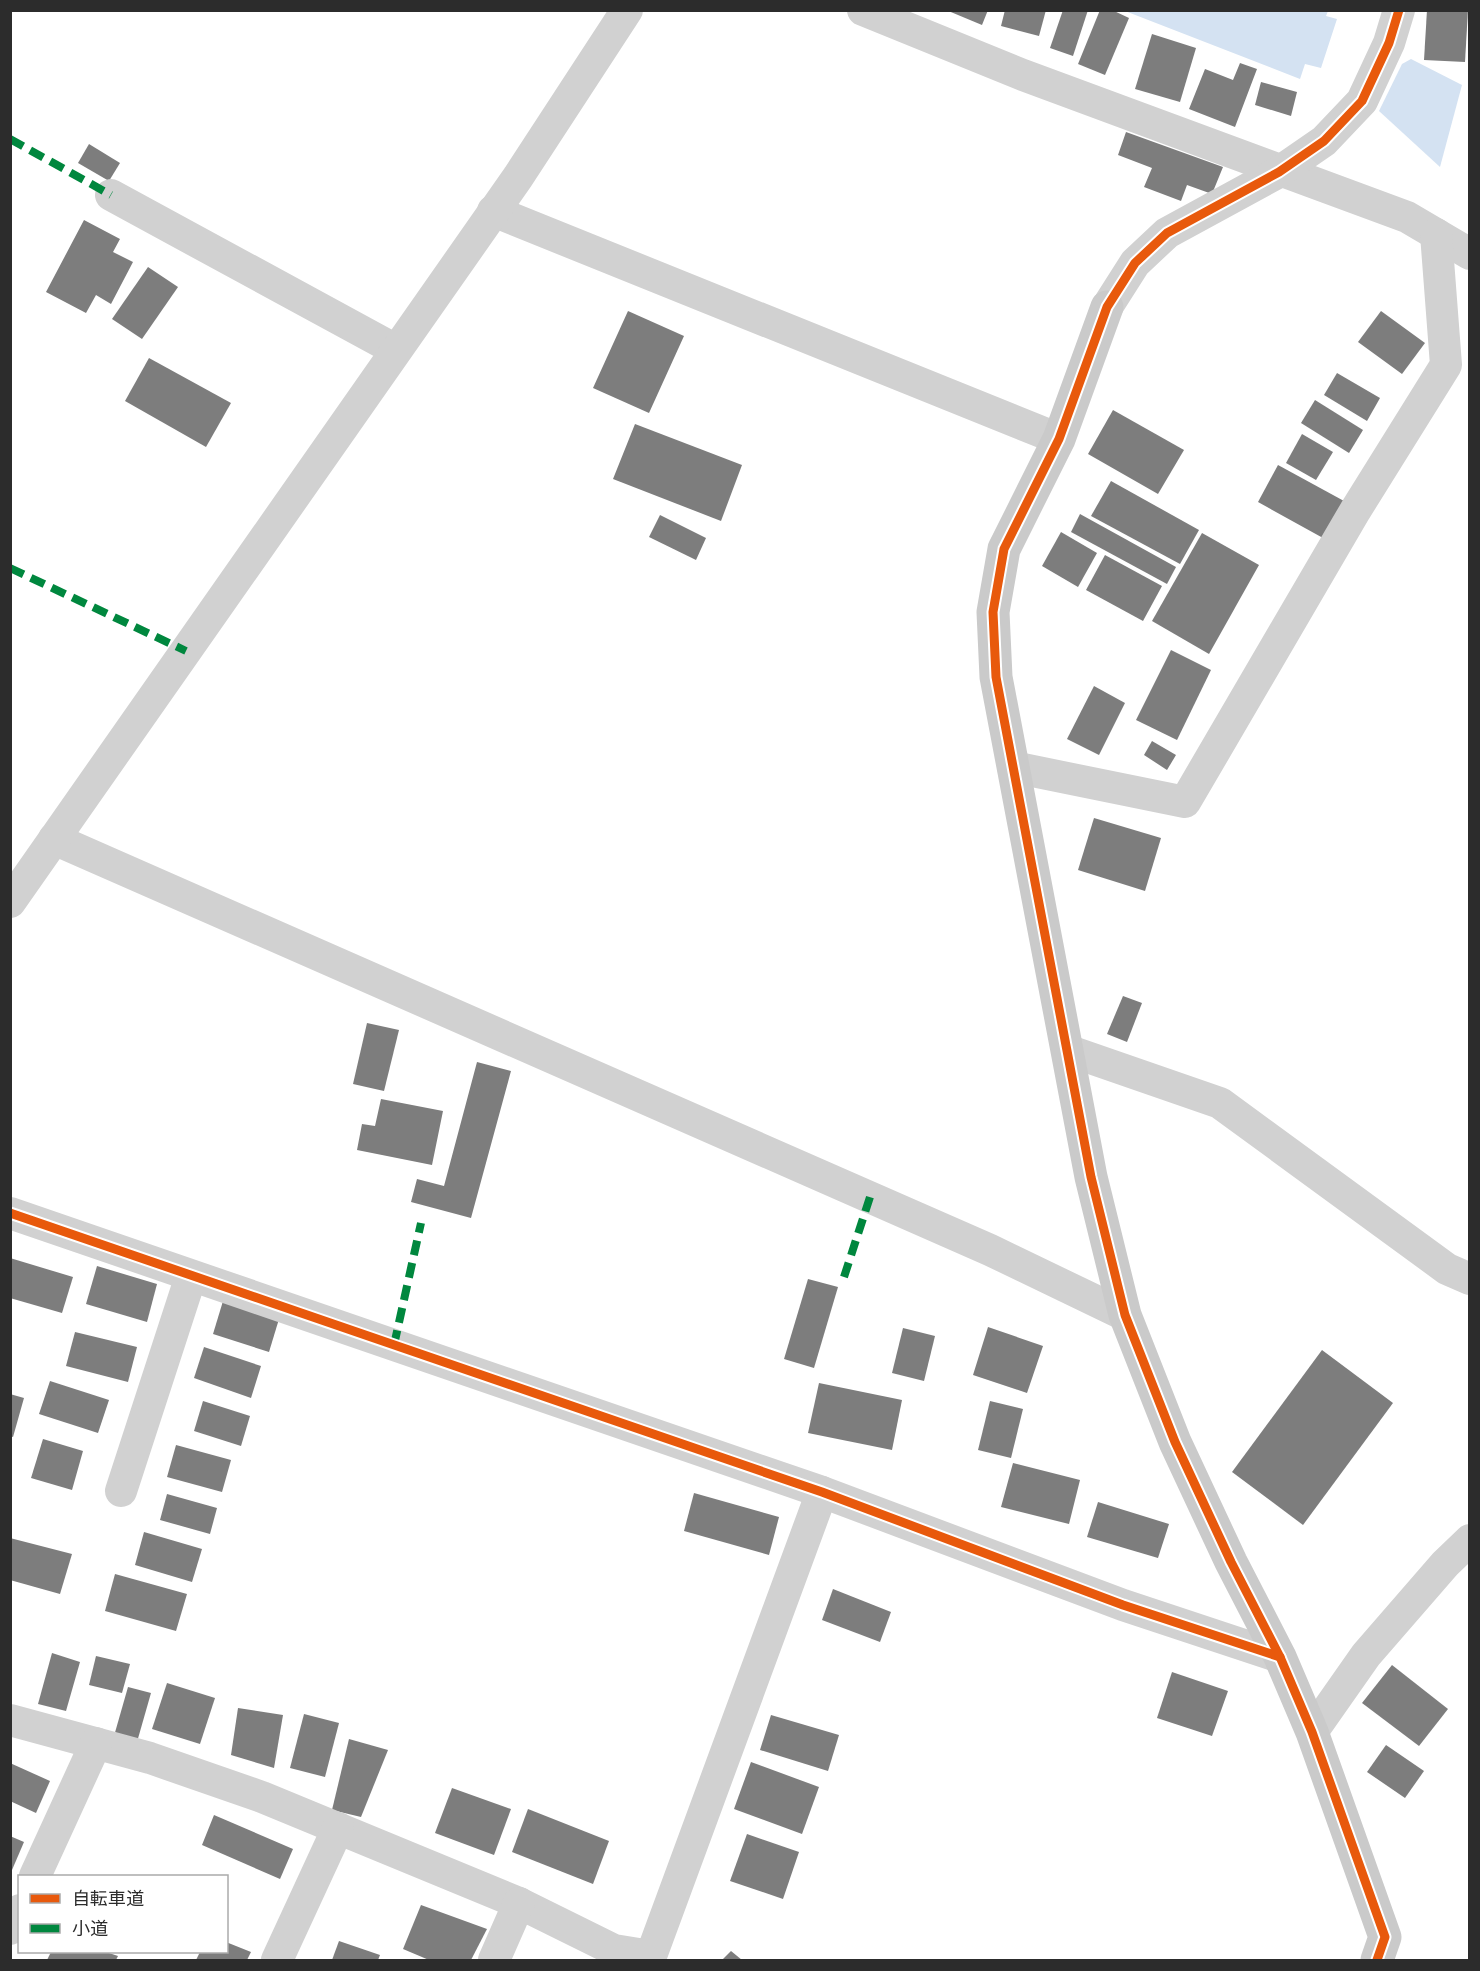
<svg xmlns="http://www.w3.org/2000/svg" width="1480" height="1971" viewBox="0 0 1480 1971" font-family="Mulish,'Noto Sans JP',sans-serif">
	<rect width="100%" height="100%" fill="#fff"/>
	<g fill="#d4e2f2">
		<polygon points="1328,11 1326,16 1337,19 1321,68 1305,64 1300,79 1125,11"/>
		<polygon points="1411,59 1462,85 1440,167 1379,111 1402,64"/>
	</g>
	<g fill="#7d7d7d">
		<polygon points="946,10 988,10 982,25"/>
		<polygon points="1005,10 1046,10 1039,36 1001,26"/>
		<polygon points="1063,10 1088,10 1073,56 1050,48"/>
		<polygon points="1100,10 1112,10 1129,18 1105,75 1078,64"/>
		<polygon points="1427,10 1468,10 1465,62 1424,60"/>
		<polygon points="1152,34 1196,48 1180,102 1135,89"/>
		<polygon points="1240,63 1257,69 1235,127 1189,109 1205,69 1233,80"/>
		<polygon points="1261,82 1297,92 1291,116 1255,105"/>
		<polygon points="1126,132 1223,167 1212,194 1187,185 1181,201 1144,187 1152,168 1118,155"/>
		<polygon points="89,144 120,163 109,181 78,163"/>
		<polygon points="84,220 120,239 113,252 133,262 111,304 96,295 86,313 46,292"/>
		<polygon points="148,267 178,287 142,339 112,319"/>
		<polygon points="628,311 684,336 649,413 593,388"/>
		<polygon points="1381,311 1425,343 1402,374 1358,342"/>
		<polygon points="149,358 231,403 206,447 125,401"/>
		<polygon points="1337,373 1380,398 1367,421 1324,395"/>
		<polygon points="1315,400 1363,430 1349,453 1301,423"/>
		<polygon points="1113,410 1184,450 1158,494 1088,454"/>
		<polygon points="635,424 742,465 721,521 613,479"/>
		<polygon points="1302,434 1333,452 1316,480 1286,463"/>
		<polygon points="1278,465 1344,501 1323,538 1258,502"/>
		<polygon points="1111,481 1199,530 1180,564 1091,516"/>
		<polygon points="1080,514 1176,567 1167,584 1071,532"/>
		<polygon points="660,515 706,538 696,560 649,537"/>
		<polygon points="1061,532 1097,553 1078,587 1042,566"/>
		<polygon points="1202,533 1259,565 1209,654 1152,621"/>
		<polygon points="1105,555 1162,586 1143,621 1086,590"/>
		<polygon points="1171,650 1211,670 1177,740 1136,720"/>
		<polygon points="1094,686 1125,703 1099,755 1067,739"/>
		<polygon points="1152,741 1176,755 1167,770 1144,755"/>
		<polygon points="1094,818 1161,838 1145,891 1078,870"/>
		<polygon points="1123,996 1142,1003 1127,1042 1107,1034"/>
		<polygon points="367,1023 399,1030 384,1091 353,1084"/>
		<polygon points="477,1062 511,1071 471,1218 411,1202 417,1179 444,1186"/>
		<polygon points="381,1099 443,1111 432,1165 357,1150 362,1124 375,1126"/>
		<polygon points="10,1258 73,1277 62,1313 10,1298"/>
		<polygon points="97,1266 157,1284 147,1322 86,1304"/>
		<polygon points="808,1279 838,1287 814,1368 784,1359"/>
		<polygon points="223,1301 279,1319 269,1352 213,1334"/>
		<polygon points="988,1327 1043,1346 1027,1393 973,1375"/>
		<polygon points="903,1328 935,1336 924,1381 892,1373"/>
		<polygon points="75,1332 137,1347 128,1382 66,1366"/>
		<polygon points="204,1347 261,1366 251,1398 194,1378"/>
		<polygon points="1322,1350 1393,1403 1303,1525 1232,1472"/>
		<polygon points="50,1381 109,1400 98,1433 39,1414"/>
		<polygon points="819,1383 902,1400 892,1450 808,1433"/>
		<polygon points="10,1394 24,1398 13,1437 10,1436"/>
		<polygon points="203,1401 250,1416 241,1446 194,1431"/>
		<polygon points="990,1401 1023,1409 1011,1458 978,1450"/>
		<polygon points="43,1439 83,1451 72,1490 31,1478"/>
		<polygon points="176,1445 231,1460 222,1492 167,1477"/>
		<polygon points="1013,1463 1080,1480 1069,1524 1001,1507"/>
		<polygon points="694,1493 779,1517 769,1555 684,1531"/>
		<polygon points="167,1494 217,1508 210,1534 160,1520"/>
		<polygon points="1098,1502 1169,1524 1158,1558 1087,1537"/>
		<polygon points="144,1532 202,1549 192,1582 135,1565"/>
		<polygon points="10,1538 72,1554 60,1594 10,1580"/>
		<polygon points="115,1574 187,1594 176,1631 105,1611"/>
		<polygon points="833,1589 891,1612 880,1642 822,1620"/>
		<polygon points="52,1653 80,1662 66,1711 38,1704"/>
		<polygon points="96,1656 130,1664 122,1693 89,1685"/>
		<polygon points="1392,1665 1448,1709 1419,1746 1362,1703"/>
		<polygon points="1172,1672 1228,1691 1212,1736 1157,1718"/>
		<polygon points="167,1683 215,1698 200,1744 152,1729"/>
		<polygon points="128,1687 151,1693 137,1742 114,1736"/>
		<polygon points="238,1708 283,1715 274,1768 231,1755"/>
		<polygon points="304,1714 339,1723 325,1777 290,1768"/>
		<polygon points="771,1715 839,1735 828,1771 760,1750"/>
		<polygon points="349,1739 388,1750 361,1817 332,1810"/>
		<polygon points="1386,1745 1424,1771 1405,1798 1367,1772"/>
		<polygon points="751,1762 819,1787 802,1834 734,1809"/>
		<polygon points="10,1763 50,1781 36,1813 10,1801"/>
		<polygon points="452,1788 511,1809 494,1855 435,1833"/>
		<polygon points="528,1809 609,1841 593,1884 512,1852"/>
		<polygon points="214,1815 293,1849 280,1879 202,1845"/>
		<polygon points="747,1834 799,1852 783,1899 730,1881"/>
		<polygon points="10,1836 24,1842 12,1870 10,1869"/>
		<polygon points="421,1905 487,1929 471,1960 429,1960 403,1949"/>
		<polygon points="339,1941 380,1955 378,1960 332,1960"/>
		<polygon points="226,1942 251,1952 247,1960 196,1960 200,1952 226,1952"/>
		<polygon points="731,1951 742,1960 722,1960"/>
		<polygon points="51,1952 106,1952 118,1956 116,1960 47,1960"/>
	</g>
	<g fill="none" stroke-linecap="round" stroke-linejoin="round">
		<g stroke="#d1d1d1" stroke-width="32">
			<polyline points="863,10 1023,75 1407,217 1470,254"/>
			<polyline points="111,195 396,350"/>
			<polyline points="493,211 1059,439"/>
			<polyline points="1107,307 1135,263 1167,233 1279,172 1324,141 1362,101 1389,43 1399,10"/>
			<polyline points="1013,767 1185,802 1355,511 1446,365 1436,234"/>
			<polyline points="54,839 990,1250 1125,1315"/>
			<polyline points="10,902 518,177 627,10"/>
			<polyline points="1067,1050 1220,1103 1447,1269 1470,1279"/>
			<polyline points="10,1213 822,1492 1123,1605 1280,1657"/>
			<polyline points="121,1491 191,1276"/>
			<polyline points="10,1720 150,1758 262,1797 519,1903 614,1950 651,1956 822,1492"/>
			<polyline points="1312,1732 1366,1655 1445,1564 1470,1540"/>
			<polyline points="35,1876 96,1743"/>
			<polyline points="10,1929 20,1910"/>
			<polyline points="277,1960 338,1828"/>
			<polyline points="494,1960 519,1903"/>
		</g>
		<polyline stroke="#cacaca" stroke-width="33" points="1107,307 1059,439 1004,549 993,612 996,677 1091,1177 1125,1315 1175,1442 1231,1562 1280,1657 1312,1732 1385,1937 1377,1960"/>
		<g stroke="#00873e" stroke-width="8" stroke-dasharray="15 8" stroke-linecap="butt">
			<polyline points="10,139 111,195"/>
			<polyline points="10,568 186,651"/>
			<polyline points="844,1277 870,1197"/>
			<polyline points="394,1345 421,1223"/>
		</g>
		<defs>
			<g id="cycleway">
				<polyline points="10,1213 822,1492 1123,1605 1280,1657"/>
				<polyline points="1377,1960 1385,1937 1312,1732 1280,1657 1231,1562 1175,1442 1125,1315 1091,1177 996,677 993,612 1004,549 1059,439 1107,307 1135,263 1167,233 1279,172 1324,141 1362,101 1389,43 1399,10"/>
			</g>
		</defs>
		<use href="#cycleway" stroke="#fff" stroke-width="13"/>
		<use href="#cycleway" stroke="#e8590c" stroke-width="9"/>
	</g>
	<rect width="1480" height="1971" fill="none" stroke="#2c2c2c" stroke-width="24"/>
	<rect x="18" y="1875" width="210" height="78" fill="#ffffff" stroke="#ababab" stroke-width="1.5"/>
	<rect x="30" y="1894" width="30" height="9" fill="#e8590c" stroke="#ababab" stroke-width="1.5"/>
	<text x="72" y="1905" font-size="18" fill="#2c2c2c">自転車道</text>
	<rect x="30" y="1924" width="30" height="9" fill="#00873e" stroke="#ababab" stroke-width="1.5"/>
	<text x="72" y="1935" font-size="18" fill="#2c2c2c">小道</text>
</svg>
